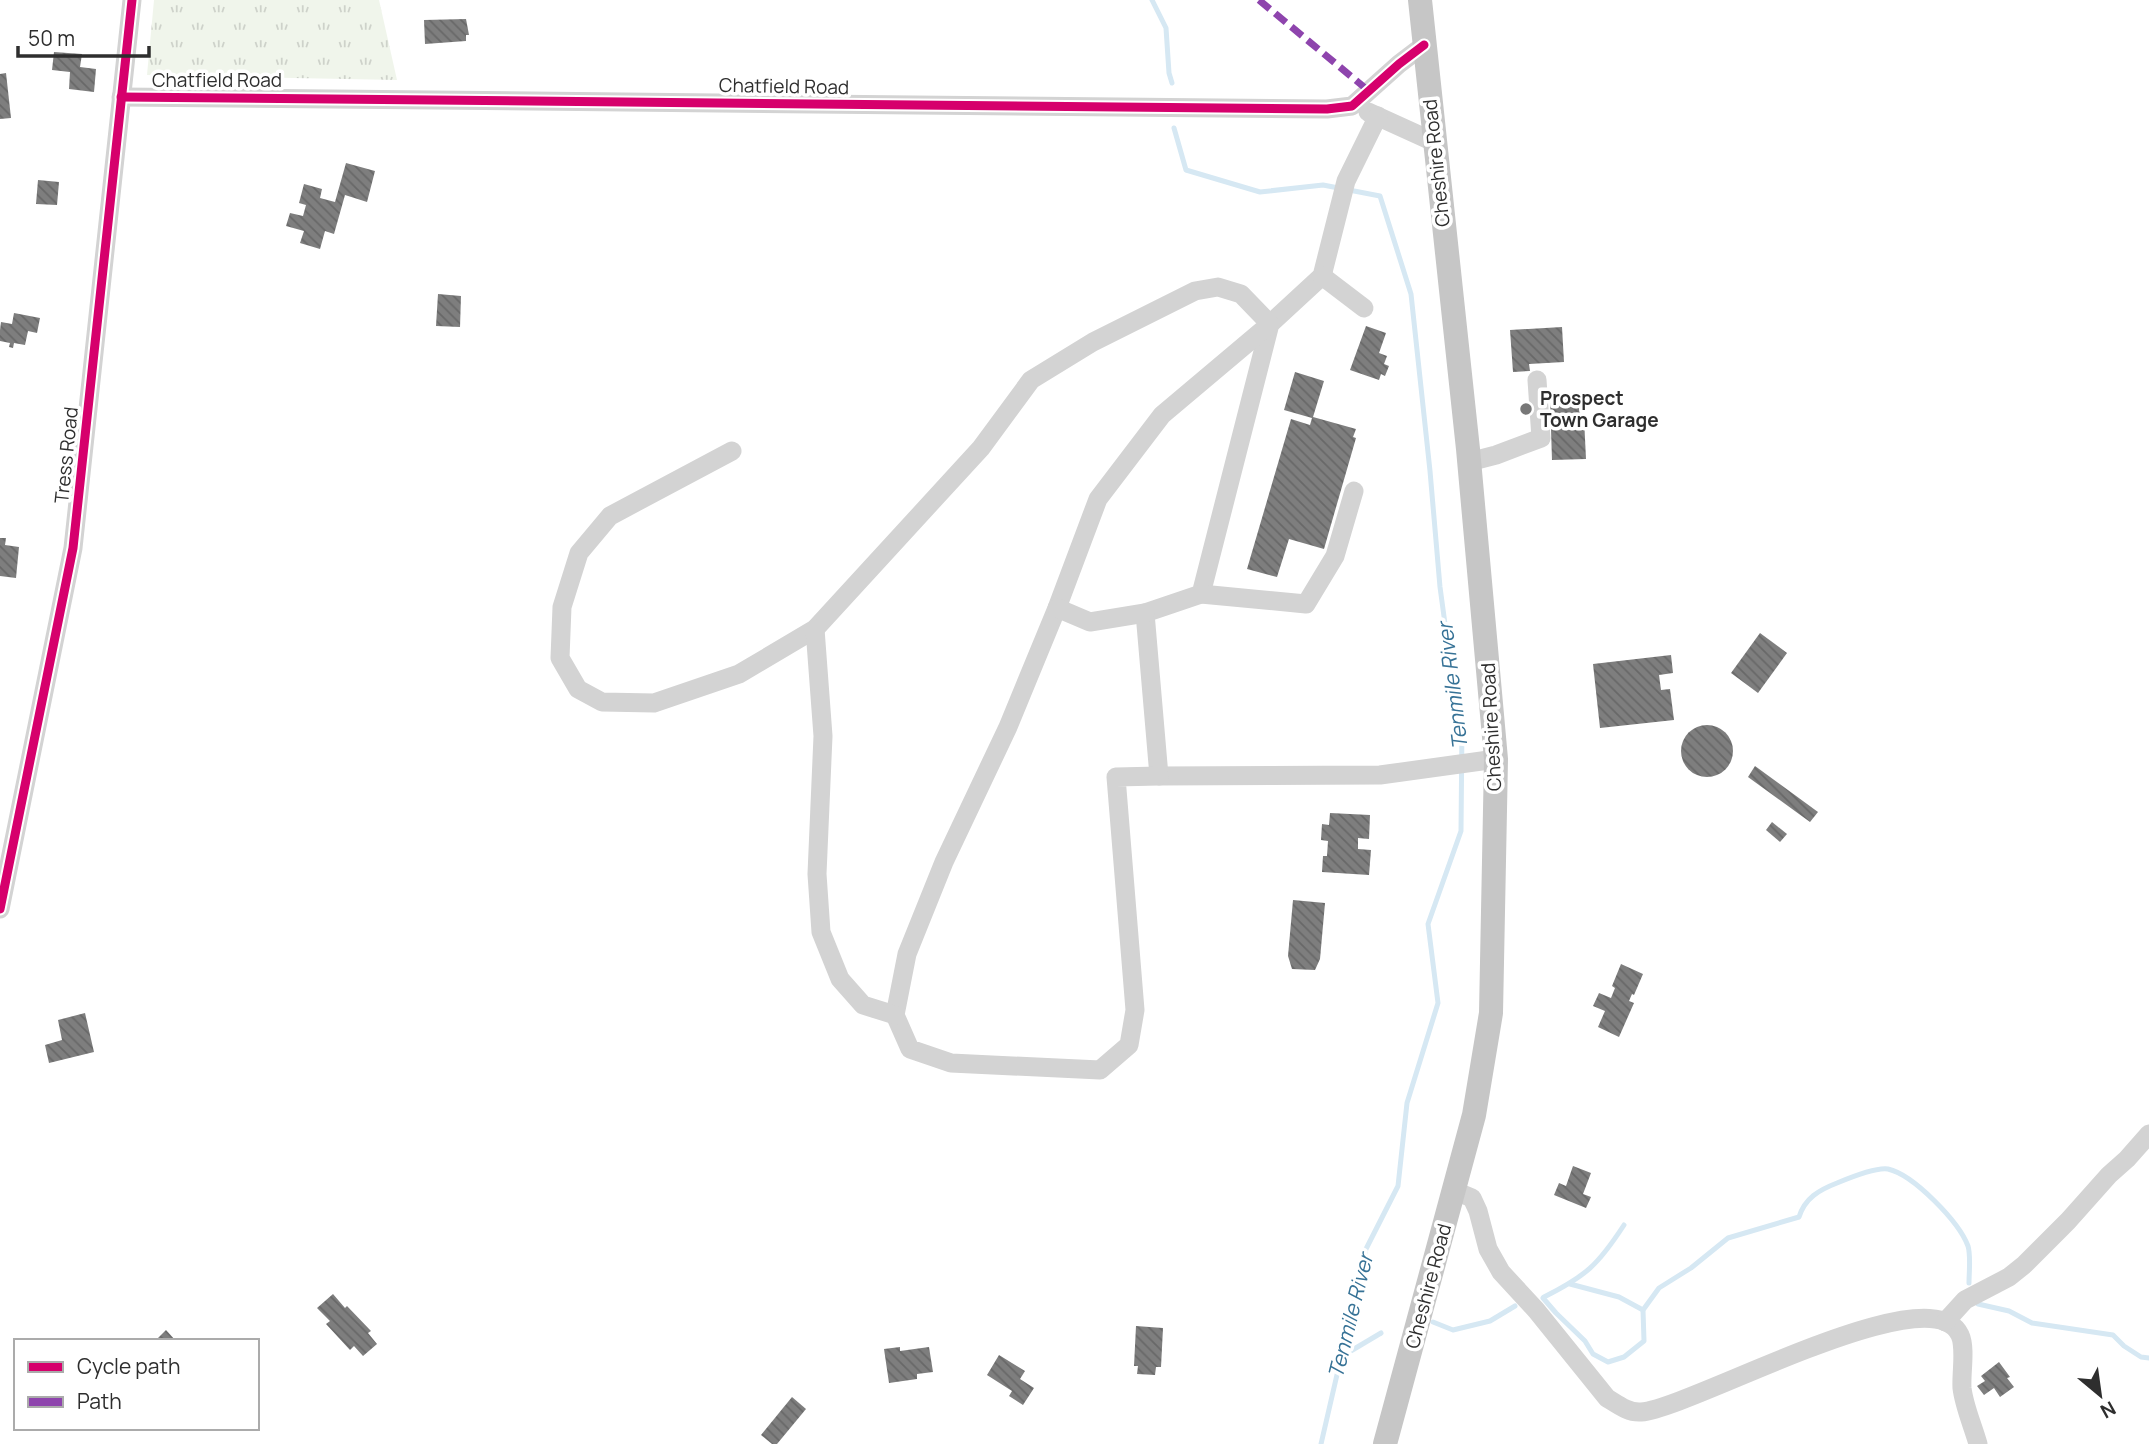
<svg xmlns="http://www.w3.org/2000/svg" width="2149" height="1444" viewBox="0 0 2149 1444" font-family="Manrope,sans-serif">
	<defs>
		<pattern id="grass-tufts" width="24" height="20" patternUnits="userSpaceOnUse" patternTransform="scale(1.75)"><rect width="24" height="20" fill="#f0f5eb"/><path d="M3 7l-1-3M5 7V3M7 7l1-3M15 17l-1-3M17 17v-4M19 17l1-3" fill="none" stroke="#ced2ca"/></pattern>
		<pattern id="building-back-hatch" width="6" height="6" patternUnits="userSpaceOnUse" patternTransform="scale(1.75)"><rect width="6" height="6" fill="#7e7e7e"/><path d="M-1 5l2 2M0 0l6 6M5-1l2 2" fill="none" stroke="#686868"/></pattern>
	</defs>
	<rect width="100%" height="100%" fill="#fff"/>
	<polygon fill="url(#grass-tufts)" points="154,0 379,0 397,80 147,75"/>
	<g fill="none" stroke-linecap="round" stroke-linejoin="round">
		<g stroke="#d6e8f3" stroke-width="5">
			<polyline points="1152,0 1166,28 1169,73 1172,83"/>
			<polyline points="1174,128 1186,170 1260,192 1323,185 1380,196 1411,294 1430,471 1440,587 1448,646 1462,726 1461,831 1428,924 1438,1003 1407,1103 1398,1186 1366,1249 1321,1444"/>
			<polyline points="1570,1284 1619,1297 1643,1310"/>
			<path d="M1544,1297C1586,1276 1598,1265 1624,1225"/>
			<path d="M1543,1298L1556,1313L1585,1341L1593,1354L1608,1362L1624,1357L1644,1341L1643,1310L1659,1288L1691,1268L1728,1238L1799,1217C1805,1198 1819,1190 1837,1183C1849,1178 1876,1167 1888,1169C1914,1175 1959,1222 1968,1246C1971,1256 1969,1272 1969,1283"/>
			<polyline points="1978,1304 2009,1311 2032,1323 2113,1335 2124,1346 2141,1357 2149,1358"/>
			<polyline points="1433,1322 1453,1330 1490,1321 1515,1306"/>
			<polyline points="1339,1358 1381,1333"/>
		</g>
	</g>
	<g fill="url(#building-back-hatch)">
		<polygon points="466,19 469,35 466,35 466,41 425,44 424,20"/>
		<polygon points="54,52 82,54 80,67 96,69 94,92 69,89 70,72 52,70"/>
		<polygon points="6,73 11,118 0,119 0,74"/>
		<polygon points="346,163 375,171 367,202 345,195 334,234 325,231 320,249 300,243 304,231 286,226 290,213 303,216 306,205 299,203 304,184 322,189 320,198 335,202"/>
		<polygon points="38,180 59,182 57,205 36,204"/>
		<polygon points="438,294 461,296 460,327 436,326"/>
		<polygon points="14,313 40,318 37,333 28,331 25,345 14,343 13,348 9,347 10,343 0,341 0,330 1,322 12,324"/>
		<polygon points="1366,326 1386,333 1379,353 1387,356 1384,364 1389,366 1385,376 1381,374 1379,380 1350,370"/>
		<polygon points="1562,327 1564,362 1529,364 1530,371 1513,372 1510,330"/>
		<polygon points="1295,372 1324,381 1313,417 1356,429 1353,437 1356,438 1324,549 1289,539 1277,577 1247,569 1291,419 1310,425 1312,418 1284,410"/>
		<polygon points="1583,398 1586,459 1552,460 1550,399"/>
		<polygon points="0,538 6,538 5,545 19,547 16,578 0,576"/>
		<polygon points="1760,633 1787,653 1758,693 1731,673"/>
		<polygon points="1671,655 1673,673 1659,675 1661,690 1670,689 1674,720 1600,728 1593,664"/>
		<circle cx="1707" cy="751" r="26"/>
		<polygon points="1755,766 1818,812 1810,822 1748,777"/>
		<polygon points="1330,813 1370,815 1369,839 1358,838 1358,849 1371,850 1369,875 1322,872 1323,856 1327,856 1328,841 1321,840 1322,824 1329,825"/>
		<polygon points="1772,822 1787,834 1780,842 1766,830"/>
		<polygon points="1293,900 1325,903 1320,959 1315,970 1292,969 1288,956"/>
		<polygon points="1621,964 1643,974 1634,995 1632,994 1629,1001 1634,1003 1619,1037 1598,1027 1605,1011 1593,1006 1599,993 1611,998 1615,988 1612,986"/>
		<polygon points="85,1013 94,1052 49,1063 45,1045 62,1040 58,1020"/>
		<polygon points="1573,1166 1591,1173 1583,1194 1591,1197 1586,1208 1554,1195 1559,1183 1566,1186"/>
		<polygon points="333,1294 345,1308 347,1306 371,1331 368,1333 377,1344 363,1356 354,1346 350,1350 326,1324 330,1321 317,1308"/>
		<polygon points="1136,1326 1163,1328 1161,1367 1156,1367 1155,1375 1137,1374 1138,1366 1134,1366"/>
		<polygon points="166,1330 176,1341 155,1341"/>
		<polygon points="900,1347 900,1351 929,1347 933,1372 917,1374 917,1379 889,1383 884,1349"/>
		<polygon points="999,1355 1025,1371 1020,1379 1034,1388 1023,1405 1009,1396 1012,1391 987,1375"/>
		<polygon points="1999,1362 2010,1377 2007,1378 2014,1387 2000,1397 1994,1388 1984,1395 1977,1386 1985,1381 1981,1376"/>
		<polygon points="792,1397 806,1409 777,1444 772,1444 761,1435"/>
	</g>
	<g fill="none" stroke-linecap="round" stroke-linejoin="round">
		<g stroke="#d3d3d3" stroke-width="19">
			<polyline points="121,97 1327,109 1352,106 1399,64 1424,45"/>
			<polyline points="1368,112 1434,142"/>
			<polyline points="1378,116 1346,181 1322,276 1270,324 1201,594 1145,613 1159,776 1380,775 1496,759"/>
			<polyline points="1322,276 1364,308"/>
			<polyline points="732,451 610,516 579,553 562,607 560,658 578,689 602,702 654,703 739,674 815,629 981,448 1031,380 1093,342 1195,291 1218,287 1241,294 1270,324 1162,415 1098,499 1057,608 1008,727 944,862 907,954 895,1015 910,1049 951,1063 1100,1070 1129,1045 1135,1010 1116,777 1159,776"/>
			<polyline points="1469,462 1496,455 1541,438 1537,380"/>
			<polyline points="1201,594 1306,604 1335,556 1354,491"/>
			<polyline points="1057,608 1090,622 1145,613"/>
			<polyline points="815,629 823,736 817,874 821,932 840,979 863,1005 895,1015"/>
			<polyline points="0,909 73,548 132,0"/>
			<path d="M1455,1191L1472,1198L1478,1211L1488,1249L1501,1272L1536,1310L1607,1398C1617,1404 1628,1413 1641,1412C1692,1408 1931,1272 1960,1335C1966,1348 1961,1373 1962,1388C1964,1406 1973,1426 1978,1444"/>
			<polyline points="1945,1322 1965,1300 2009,1277 2024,1265 2068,1221 2109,1175 2127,1159 2149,1134"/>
		</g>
		<polyline stroke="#c6c6c6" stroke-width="24" points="1385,1444 1474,1115 1491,1013 1496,759 1468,449 1420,0"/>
		<polyline stroke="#8e44ad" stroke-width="7" stroke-dasharray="14 7" stroke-linecap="butt" points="1259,0 1370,92"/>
		<defs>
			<g id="cycleway">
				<polyline points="121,97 1327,109 1352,106 1399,64 1424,45"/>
				<polyline points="0,909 73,548 132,0"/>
			</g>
		</defs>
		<use href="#cycleway" stroke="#fff" stroke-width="13"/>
		<use href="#cycleway" stroke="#d6006c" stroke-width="9"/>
	</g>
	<circle fill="#777" stroke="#fff" stroke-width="2.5" cx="1526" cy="409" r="7"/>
	<g text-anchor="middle" stroke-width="7" stroke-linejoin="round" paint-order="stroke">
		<g font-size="19" fill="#2e2e2e" stroke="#fff">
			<text x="217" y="87">Chatfield Road</text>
			<text transform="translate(784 86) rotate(1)" y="7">Chatfield Road</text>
			<text transform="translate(1436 163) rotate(-96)" y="7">Cheshire Road</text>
			<text transform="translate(66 455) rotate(-84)" y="7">Tress Road</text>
			<text transform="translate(1491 727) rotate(-93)" y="7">Cheshire Road</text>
			<text transform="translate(1428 1286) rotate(-75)" y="7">Cheshire Road</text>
		</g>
		<g font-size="19" font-weight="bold" fill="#2e2e2e" stroke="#fff" text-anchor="start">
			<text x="1540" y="405">Prospect<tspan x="1540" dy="22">Town Garage</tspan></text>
		</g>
		<g font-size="21" font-style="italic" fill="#367296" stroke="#fff">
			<text transform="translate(1453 686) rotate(-97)" y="7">Tenmile River</text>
			<text transform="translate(1351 1316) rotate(-76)" y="7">Tenmile River</text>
		</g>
	</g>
	<rect x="14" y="1339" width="245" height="91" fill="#ffffff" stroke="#ababab" stroke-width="2"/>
	<rect x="28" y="1362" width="35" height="10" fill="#d6006c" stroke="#ababab" stroke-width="2"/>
	<text x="77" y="1374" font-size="21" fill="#2e2e2e">Cycle path</text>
	<rect x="28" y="1397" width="35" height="10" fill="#8e44ad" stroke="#ababab" stroke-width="2"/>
	<text x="77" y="1409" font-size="21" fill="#2e2e2e">Path</text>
	<g transform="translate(2100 1395) rotate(151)" stroke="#ffffff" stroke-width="5" paint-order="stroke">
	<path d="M0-5L12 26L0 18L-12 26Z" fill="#2e2e2e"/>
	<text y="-10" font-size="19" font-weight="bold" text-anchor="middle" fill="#2e2e2e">N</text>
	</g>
	<path d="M18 46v10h131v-10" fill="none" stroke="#2e2e2e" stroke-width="3.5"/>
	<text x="28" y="46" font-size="21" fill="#2e2e2e" stroke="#ffffff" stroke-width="5" paint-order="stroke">50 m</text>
</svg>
